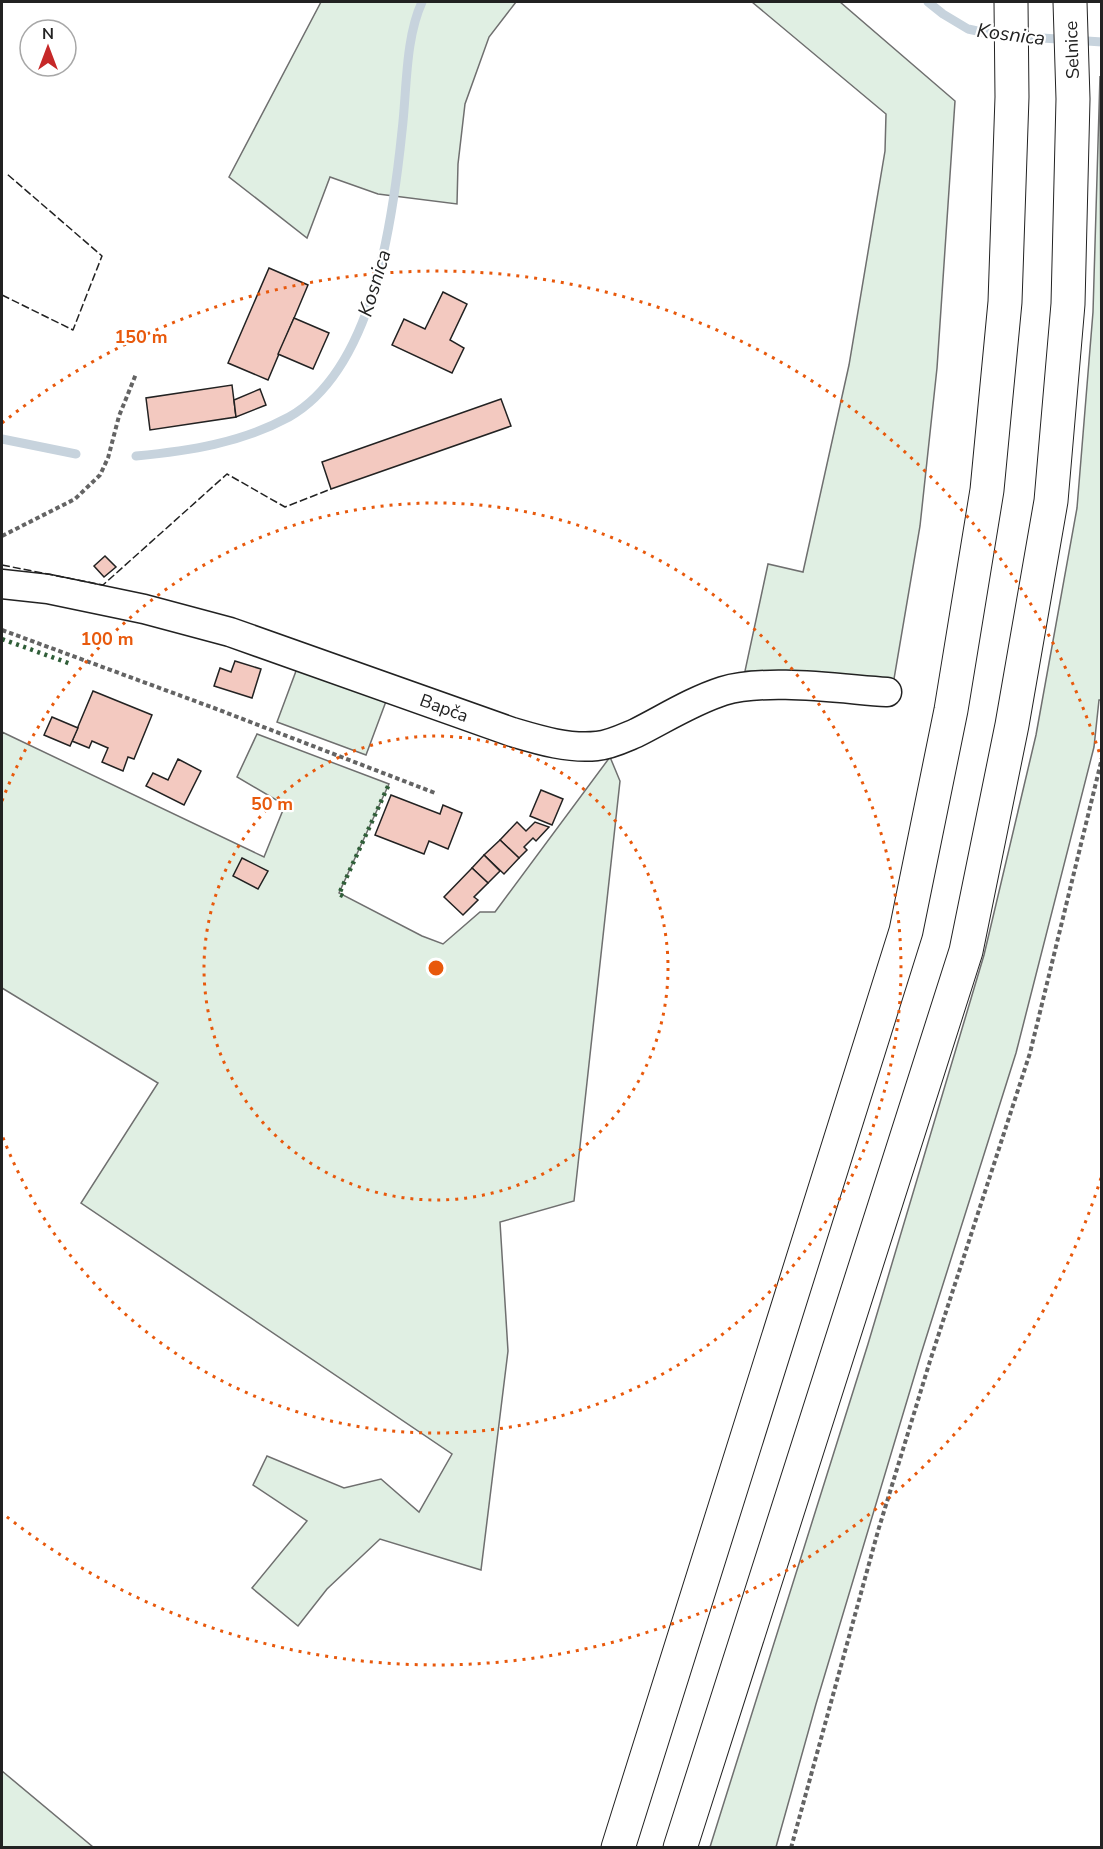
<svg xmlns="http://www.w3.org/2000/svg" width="1103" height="1849" viewBox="0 0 1103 1849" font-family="'Nunito Sans',sans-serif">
	<rect width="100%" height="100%" fill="#fff"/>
	<g fill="#e0efe3" stroke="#6f6f6f" stroke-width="1.5">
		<polygon points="321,2 516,2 489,37 465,104 458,164 457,204 378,194 330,177 307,238 229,177"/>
		<polygon points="752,2 840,2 955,101 937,368 920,526 894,679 745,671 768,564 803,572 849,365 885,151 886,114"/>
		<polygon points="1100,76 1102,700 1099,700 1094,747 1016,1053 921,1354 816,1704 776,1847 710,1847 868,1344 984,955 1036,735 1077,508 1093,312"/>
		<polygon points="299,663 388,696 366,755 277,722"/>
		<polygon points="2,732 264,857 285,805 237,777 257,734 389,784 339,893 422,936 443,944 480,912 495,912 610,757 620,781 574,1201 500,1222 508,1351 481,1570 380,1539 327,1589 298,1626 252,1588 307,1521 253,1485 267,1456 344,1488 381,1479 419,1512 452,1454 81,1203 158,1083 2,988"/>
		<polygon points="2,1771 93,1847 2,1847"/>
	</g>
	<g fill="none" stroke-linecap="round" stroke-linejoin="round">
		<g stroke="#c7d3dd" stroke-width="9">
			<polyline points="928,2 943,14 968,29 996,35 1102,42"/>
			<polyline points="2,439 76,454"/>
			<path d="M136,456C189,451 241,443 289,417C374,369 393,219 402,131C407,90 405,39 422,2"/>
		</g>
	</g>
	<g fill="#f3c9c0" stroke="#222" stroke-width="1.5">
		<polygon points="269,268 308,285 268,380 228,363"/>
		<polygon points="443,292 467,304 450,340 464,348 452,373 392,345 404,319 425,329"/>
		<polygon points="294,318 329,333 313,369 278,354"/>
		<polygon points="232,385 236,417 150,430 146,398"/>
		<polygon points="260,389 266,405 236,417 234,400"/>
		<polygon points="501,399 511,426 331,489 322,462"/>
		<polygon points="105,556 116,567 104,577 94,566"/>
		<polygon points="235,661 261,669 252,698 214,686 220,668 231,672"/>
		<polygon points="93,691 152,715 134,759 128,757 123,771 102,762 108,748 92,741 89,748 72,741"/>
		<polygon points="52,717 78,728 70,746 44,735"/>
		<polygon points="178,759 201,771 184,805 146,786 153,773 168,780"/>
		<polygon points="541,790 563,799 552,825 530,816"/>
		<polygon points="391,795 440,814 443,805 462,813 448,849 429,841 424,854 375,835"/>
		<polygon points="517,822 526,831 535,822 549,827 536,841 533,838 524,847 527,850 519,858 500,840"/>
		<polygon points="500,840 519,858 504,874 484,855"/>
		<polygon points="484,855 500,871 488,883 472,868"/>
		<polygon points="242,858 268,871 258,889 233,876"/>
		<polygon points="472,868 488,883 474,897 478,900 463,915 444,897"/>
	</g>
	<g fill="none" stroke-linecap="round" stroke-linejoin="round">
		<defs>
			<path id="street" d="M2,584L48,589L144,609L230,632L512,732C539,740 568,749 597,746C610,745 624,738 636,733C664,719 692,701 723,691C766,678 841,689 887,692"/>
			<g id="primary">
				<polyline points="618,1848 906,931 951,710 987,490 1005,302 1012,97 1011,2"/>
				<polyline points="680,1848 966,951 1012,725 1051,501 1068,304 1073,99 1070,2"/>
			</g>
		</defs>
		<use href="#street" stroke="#222" stroke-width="31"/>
		<use href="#primary" stroke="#222" stroke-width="35"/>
		<g stroke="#646464" stroke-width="4" stroke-dasharray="4.5 3" stroke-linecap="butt">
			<polyline points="2,536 75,499 100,475 108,458 119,416 136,374"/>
			<polyline points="2,630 214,708 435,793"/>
			<polyline points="791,1848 878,1531 930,1361 1030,1053 1102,758"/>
		</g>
		<use href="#street" stroke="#fff" stroke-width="28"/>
		<use href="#primary" stroke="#fff" stroke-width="33"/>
		<g stroke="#2f5e38" stroke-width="4.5" stroke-dasharray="3 4.5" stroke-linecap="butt">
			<polyline points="2,639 71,664"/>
			<polyline points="343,896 339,894 389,784"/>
		</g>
		<g stroke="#222" stroke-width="1.5" stroke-dasharray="8 3" stroke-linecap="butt">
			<polyline points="2,295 73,330 102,256 7,174"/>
			<polyline points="2,565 103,585 227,474 285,507 331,489"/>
		</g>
	</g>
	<g fill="none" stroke="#e8590c" stroke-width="3" stroke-dasharray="3 6">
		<circle cx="436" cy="968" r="232"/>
		<path d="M2 801A465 465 0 1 1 2 1135"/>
		<path d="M1101 1178A697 697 0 0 1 2 1513M2 423A697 697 0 0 1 1101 758"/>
	</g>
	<g text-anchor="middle" stroke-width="4.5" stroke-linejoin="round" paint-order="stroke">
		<g font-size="18" fill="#222" stroke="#fff">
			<text transform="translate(1072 50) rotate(-92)" y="6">Selnice</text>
			<text transform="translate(444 708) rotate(20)" y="6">Bapča</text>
		</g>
		<g font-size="20" font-style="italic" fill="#222" stroke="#fff">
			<text transform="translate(1011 34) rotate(7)" y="7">Kosnica</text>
			<text transform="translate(374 283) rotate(-73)" y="7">Kosnica</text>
		</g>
	</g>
	<circle cx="436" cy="968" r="9" fill="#e8590c" stroke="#fff" stroke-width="3"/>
	<g font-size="18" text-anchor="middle" font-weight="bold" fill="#e8590c" stroke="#fff" stroke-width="4.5" stroke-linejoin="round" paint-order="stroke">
		<text x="141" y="343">150 m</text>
		<text x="107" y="645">100 m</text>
		<text x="272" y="810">50 m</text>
	</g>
	<rect width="1103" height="1849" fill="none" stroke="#222222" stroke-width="6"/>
	<g transform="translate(48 48)"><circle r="28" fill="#ffffff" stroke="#a7a7a7" stroke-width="1.5"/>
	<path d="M0-4.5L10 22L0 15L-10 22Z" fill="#c62828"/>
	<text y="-9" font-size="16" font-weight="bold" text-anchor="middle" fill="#222222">N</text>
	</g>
</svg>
